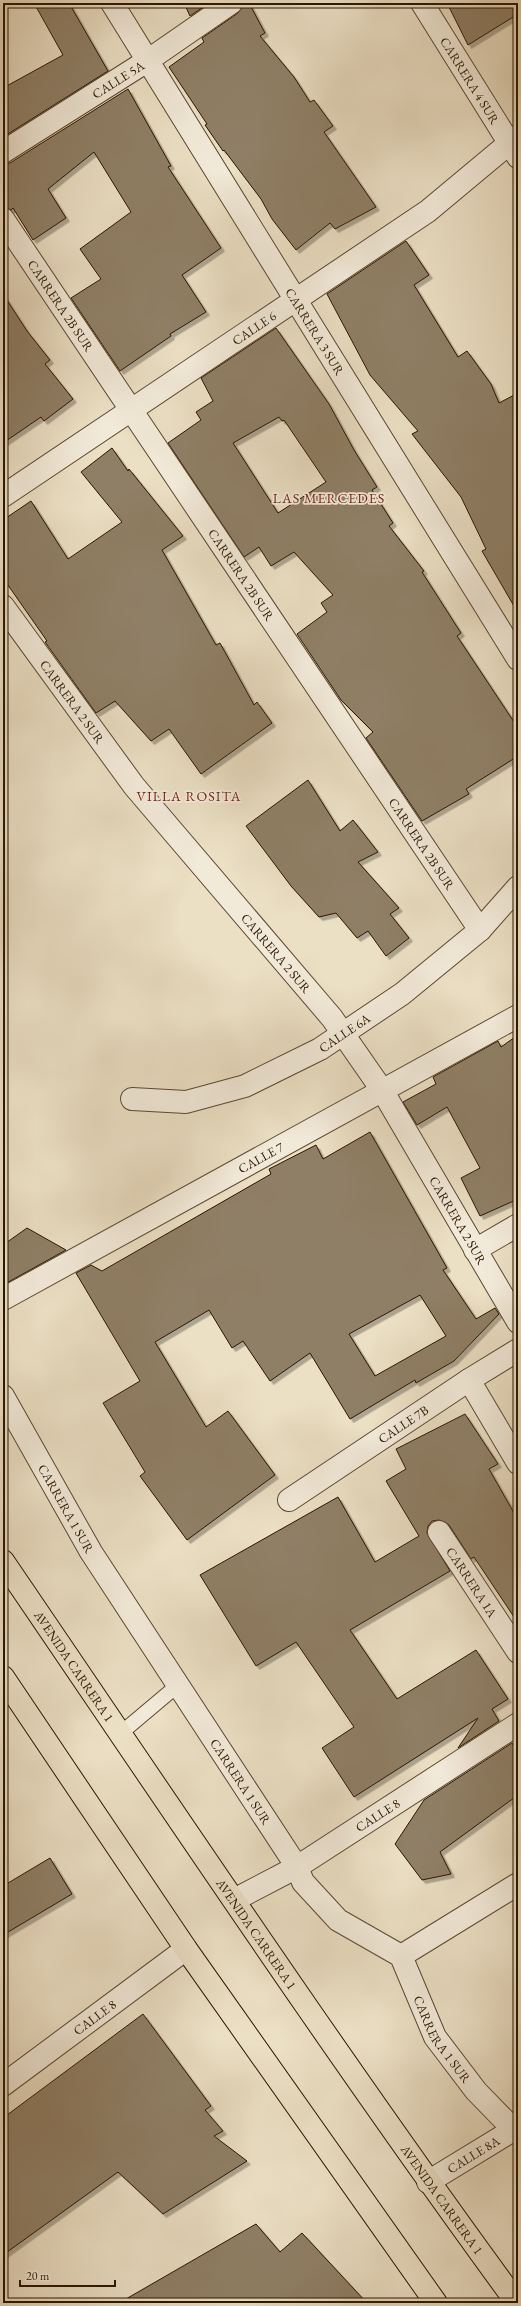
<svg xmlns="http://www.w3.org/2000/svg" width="521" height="2306" viewBox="0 0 521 2306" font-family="'EB Garamond',serif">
	<defs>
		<filter id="shadow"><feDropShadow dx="3.5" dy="3.5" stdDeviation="0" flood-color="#0004"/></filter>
	</defs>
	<rect width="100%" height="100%" fill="#ebdfc4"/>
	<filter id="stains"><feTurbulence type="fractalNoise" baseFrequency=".005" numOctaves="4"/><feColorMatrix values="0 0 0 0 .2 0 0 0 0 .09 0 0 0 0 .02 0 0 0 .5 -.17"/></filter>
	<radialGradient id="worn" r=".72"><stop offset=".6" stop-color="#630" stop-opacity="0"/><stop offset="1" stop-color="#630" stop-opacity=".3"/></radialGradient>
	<g fill="#8f7f66" stroke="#2b1601" fill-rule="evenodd" filter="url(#shadow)">
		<polygon points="34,3 69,3 108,71 3,137 3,88 63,55"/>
		<polygon points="184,3 209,3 190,16"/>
		<polygon points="243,3 249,3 265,33 260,36 294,77 310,102 314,100 333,126 324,132 376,207 335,229 330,223 296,250 272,219 261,199 224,150 223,151 205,125 207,124 169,67 204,42 202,38 238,13"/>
		<polygon points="447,3 518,3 518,14 468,45"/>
		<polygon points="128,89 171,166 168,167 221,248 182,275 206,312 170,334 171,336 120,371 71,298 101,279 80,249 131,212 94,152 48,189 66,218 33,240 13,208 11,210 3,207 3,164 10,163"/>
		<polygon points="406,241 429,275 414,285 458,357 467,351 491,384 499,403 518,393 518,613 482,551 486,549 461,497 412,434 418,431 370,375 327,294"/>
		<polygon points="3,294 27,331 50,360 45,364 73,399 44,421 41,417 3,443"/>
		<path d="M276,328L329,404L354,450L377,487L372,490L393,523L389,526L424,571L422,572L461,633L457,636L518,728V756L466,789L469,794L422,821L366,738L373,732L341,700L297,634L327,612L321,603L333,595L294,552L271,566L259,547L244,557L168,443L201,420L196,412L213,401L201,378ZM279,417L282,421L284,420L326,482L278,513L233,443Z"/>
		<polygon points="112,448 128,471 129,469 183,536 162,550 216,645 220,643 254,705 257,702 272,723 201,774 169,729 151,741 115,701 96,713 45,642 47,641 3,578 3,520 31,501 68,559 122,522 81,472"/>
		<polygon points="308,780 340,831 353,820 378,852 358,862 399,908 390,914 409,938 386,956 368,931 357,938 336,913 319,917 291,886 246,826"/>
		<polygon points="518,1035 518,1199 480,1216 461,1178 480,1168 447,1107 417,1125 403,1102 436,1084 433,1077 498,1041 501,1047"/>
		<path d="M370,1132L447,1268L443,1270L476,1319L495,1308L499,1314L454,1361L416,1383L415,1380L350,1419L310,1353L270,1381L243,1341L232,1348L209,1310L155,1342L206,1427L228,1411L275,1475L187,1540L140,1476L145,1472L103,1403L140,1381L76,1273L91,1265L102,1271L271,1174L269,1169L316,1145L323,1159ZM420,1295L446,1336L375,1376L349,1334Z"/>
		<polygon points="27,1228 66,1250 3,1285 3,1245"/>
		<polygon points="465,1414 498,1464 489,1469 518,1520 518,1623 474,1557 471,1559 449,1525 439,1520 432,1521 428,1526 427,1533 450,1571 350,1630 397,1699 476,1650 508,1699 492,1709 499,1721 458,1748 478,1718 354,1797 322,1748 354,1727 296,1642 256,1666 200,1575 338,1497 375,1562 419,1536 386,1481 406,1469 396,1449"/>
		<polygon points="512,1743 518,1753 518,1795 440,1852 451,1874 422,1880 395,1844 424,1800"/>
		<polygon points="50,1858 72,1894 3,1935 3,1886"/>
		<polygon points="143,2014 211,2106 205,2110 223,2131 214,2136 247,2161 163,2214 118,2172 3,2255 3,2118"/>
		<polygon points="256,2224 280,2252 302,2233 367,2303 119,2303"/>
	</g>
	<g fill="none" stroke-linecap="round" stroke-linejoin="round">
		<defs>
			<polyline id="lane" points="121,1733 178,1685"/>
			<g id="street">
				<path id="s1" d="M112,3L518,659"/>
				<path id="s2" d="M422,3L518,157"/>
				<path id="s3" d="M3,152L147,61L231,3"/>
				<path id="s4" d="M3,219L480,930"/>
				<path id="s5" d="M3,496L428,211L518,136"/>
				<path id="s6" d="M3,606L134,786L332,1018L382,1090L518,1322"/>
				<path id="s7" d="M132,1099L186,1102L245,1086L320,1049L402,994L480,930L518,887"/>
				<polyline points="475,1250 518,1225"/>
				<path id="s8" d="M3,1299L518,1016"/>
				<polyline points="469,1380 518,1463"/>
				<path id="s9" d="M3,1396L91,1552L297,1867L303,1882L338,1920L401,1956L435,2037L476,2091L514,2130"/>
				<path id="s10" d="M289,1500L469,1380L518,1350"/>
				<path id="s11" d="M439,1532L518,1652"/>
				<path id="s12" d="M234,1900L297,1867L518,1724"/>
				<polyline points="401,1956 518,1884"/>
				<path id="s13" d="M3,2085L186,1949"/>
				<path id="s14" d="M428,2182L518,2127"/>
			</g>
			<g id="primary">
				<path id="s15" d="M3,1561C172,1809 339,2060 517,2303"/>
				<polyline points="3,1677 186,1949 436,2303"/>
			</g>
		</defs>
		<use href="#lane" stroke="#5b4832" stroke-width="16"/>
		<use href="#street" stroke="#5b4832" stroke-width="24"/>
		<use href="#primary" stroke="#2b1601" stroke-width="24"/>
		<use href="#lane" stroke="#f2ead9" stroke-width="14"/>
		<use href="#street" stroke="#f2ead9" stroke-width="22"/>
		<use href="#primary" stroke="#ebdfc4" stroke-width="22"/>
	</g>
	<g text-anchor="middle" stroke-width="3.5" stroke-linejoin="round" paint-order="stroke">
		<g font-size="13" fill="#2b1601" stroke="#f2ead9">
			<text dy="5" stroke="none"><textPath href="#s3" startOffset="136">CALLE 5A</textPath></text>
			<text dy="5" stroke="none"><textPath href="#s2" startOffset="91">CARRERA 4 SUR</textPath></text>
			<text dy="5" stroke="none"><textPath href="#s4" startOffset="104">CARRERA 2B SUR</textPath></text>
			<text dy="5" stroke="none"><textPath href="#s5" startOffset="302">CALLE 6</textPath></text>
			<text dy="5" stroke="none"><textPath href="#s1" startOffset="386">CARRERA 3 SUR</textPath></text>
			<text dy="5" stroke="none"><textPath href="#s4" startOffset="428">CARRERA 2B SUR</textPath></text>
			<text dy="5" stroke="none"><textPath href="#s6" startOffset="118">CARRERA 2 SUR</textPath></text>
			<text dy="5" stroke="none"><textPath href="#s4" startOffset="752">CARRERA 2B SUR</textPath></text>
			<text dy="5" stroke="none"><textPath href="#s6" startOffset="442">CARRERA 2 SUR</textPath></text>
			<text dy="5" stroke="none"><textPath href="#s7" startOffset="228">CALLE 6A</textPath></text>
			<text dy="5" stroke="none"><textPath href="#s8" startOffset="294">CALLE 7</textPath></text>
			<text dy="5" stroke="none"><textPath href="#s6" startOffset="766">CARRERA 2 SUR</textPath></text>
			<text dy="5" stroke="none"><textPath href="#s10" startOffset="137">CALLE 7B</textPath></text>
			<text dy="5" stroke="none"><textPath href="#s9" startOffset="129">CARRERA 1 SUR</textPath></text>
			<text dy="5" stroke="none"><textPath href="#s11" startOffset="60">CARRERA 1A</textPath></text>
			<text dy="5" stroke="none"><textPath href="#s15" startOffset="127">AVENIDA CARRERA 1</textPath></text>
			<text dy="5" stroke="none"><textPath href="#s9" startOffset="453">CARRERA 1 SUR</textPath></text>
			<text dy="5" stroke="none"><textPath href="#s12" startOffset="167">CALLE 8</textPath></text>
			<text dy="5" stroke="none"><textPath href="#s15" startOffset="451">AVENIDA CARRERA 1</textPath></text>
			<text dy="5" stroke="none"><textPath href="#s13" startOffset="114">CALLE 8</textPath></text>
			<text dy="5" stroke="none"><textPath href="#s9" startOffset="789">CARRERA 1 SUR</textPath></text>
			<text dy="5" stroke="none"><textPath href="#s14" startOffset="53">CALLE 8A</textPath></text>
			<text dy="5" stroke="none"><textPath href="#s15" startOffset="775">AVENIDA CARRERA 1</textPath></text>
		</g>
		<g font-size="14" letter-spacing="1" fill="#7a1f14" stroke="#f2ead9">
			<text x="329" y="503">LAS MERCEDES</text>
			<text x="189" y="801">VILLA ROSITA</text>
		</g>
	</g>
	<rect width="521" height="2306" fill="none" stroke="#ebdfc4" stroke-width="16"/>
	<rect x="4" y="4" width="513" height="2298" fill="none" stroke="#2b1601" stroke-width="2"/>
	<rect x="8" y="8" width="505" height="2290" fill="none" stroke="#2b1601"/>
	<path d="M20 2280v6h95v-6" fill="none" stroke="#2b1601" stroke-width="2"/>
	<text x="26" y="2280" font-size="12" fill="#2b1601" stroke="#f2ead9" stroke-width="3" paint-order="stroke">20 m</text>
	<rect width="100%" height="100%" filter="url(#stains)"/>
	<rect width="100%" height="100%" fill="url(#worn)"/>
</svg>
